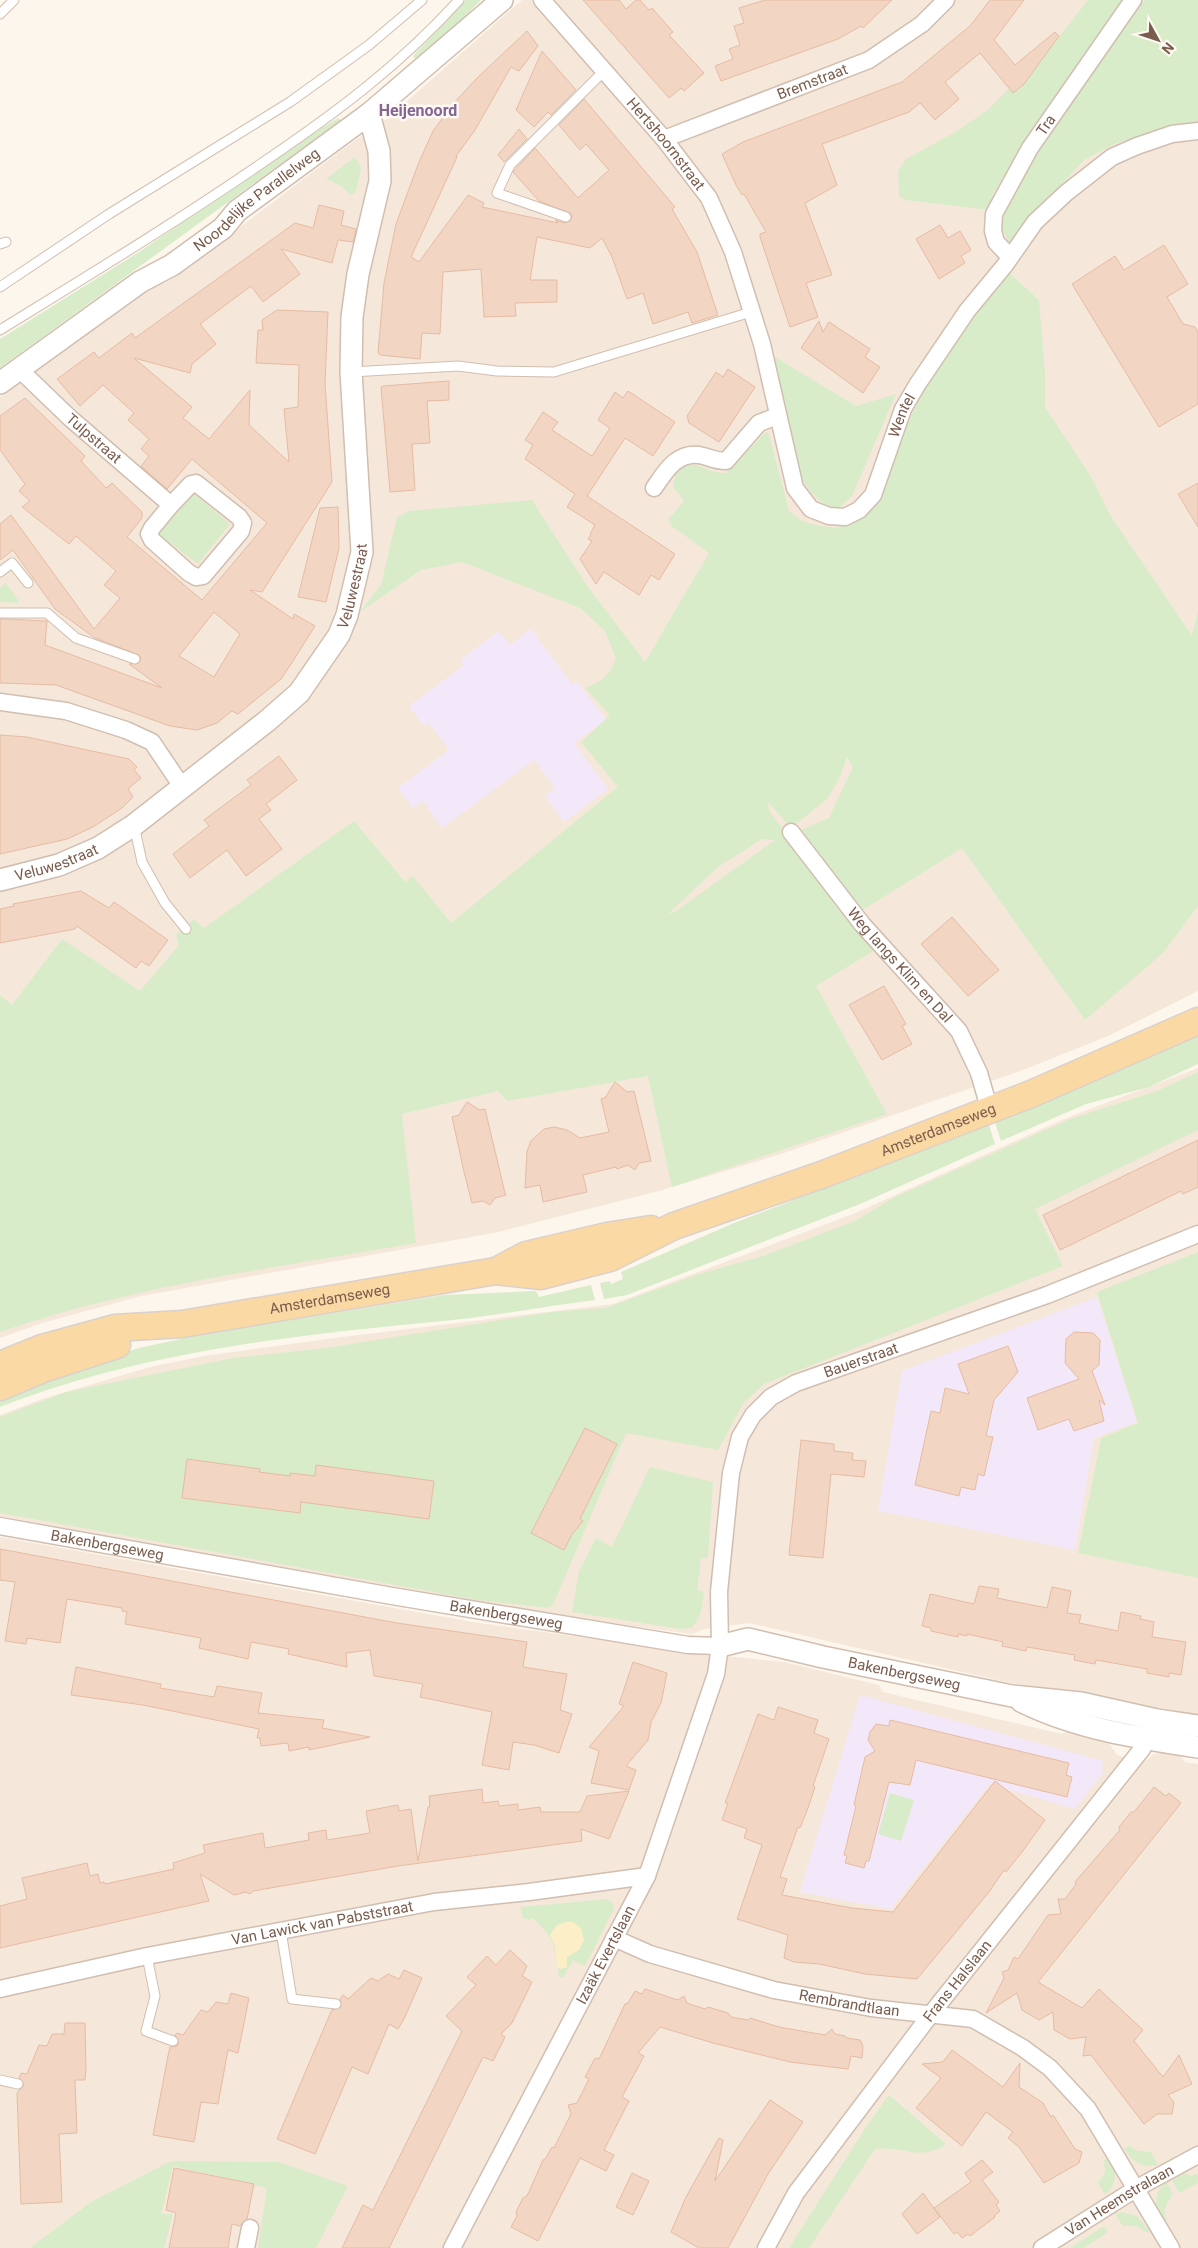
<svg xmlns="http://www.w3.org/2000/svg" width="1198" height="2248" viewBox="0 0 1198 2248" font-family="Roboto,sans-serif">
	<rect width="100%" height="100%" fill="#fdf6ec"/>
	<g fill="#f5e8da">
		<polygon points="522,0 1198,0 1198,991 1108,1036 1023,1070 781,1154 659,1191 494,1233 141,1296 42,1323 0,1338 0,397 146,291 169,281 339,152 389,117"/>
		<polygon points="1198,1068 1198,1715 1115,1703 997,1680 749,1623 705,1629 692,1634 536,1613 0,1516 0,1415 42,1399 150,1367 204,1356 342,1337 613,1304 853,1214 1064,1119"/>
		<polygon points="0,1537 473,1622 686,1652 784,1662 879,1685 883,1692 1062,1734 1071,1730 1101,1738 1108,1742 1117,1755 1144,1762 1154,1754 1167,1752 1179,1755 1185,1762 1198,1764 1198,2248 0,2248"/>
	</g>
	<g fill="#f3e8fa">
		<polygon points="531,629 572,684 577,681 606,720 574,743 608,789 564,822 545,796 555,788 534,760 442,828 423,801 413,808 398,788 449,750 429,723 424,726 409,706 464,665 460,660 499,631 510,645"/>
		<polygon points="1097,1297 1137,1422 1094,1438 1075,1550 878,1511 902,1371"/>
		<polygon points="860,1695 1103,1761 1102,1774 1075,1809 990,1784 891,1909 800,1892"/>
	</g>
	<g fill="#d8ecc9" fill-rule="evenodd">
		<polygon points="466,0 481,0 419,62 413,56"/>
		<polygon points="1088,0 1125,0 1009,169 993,194 989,210 905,200 899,196 898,171 906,159 957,131 988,110 1059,37"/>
		<polygon points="1144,0 1198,0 1198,126 1158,132 1116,143 1084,160 1009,243 1002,229 1002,214 1023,176 1073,100"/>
		<polygon points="338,118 341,120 0,368 0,339 139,252 296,144"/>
		<polygon points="355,157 361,168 356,192 351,195 341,186 326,179"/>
		<path d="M1006,270L1039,300L1045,373V407L1090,475L1110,515L1192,636L1198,611V906L1163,953L1085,1020L962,848L861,911L799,831L829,818L853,767L847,757L839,779L827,799L791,828L767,801L770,812L787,835L784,838L875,950L816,986L887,1114L672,1187L648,1076L507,1101L498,1091L402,1114L416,1243C274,1268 137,1285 0,1332V995L12,1005L62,939L140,991L179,945L176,935L194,919L204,928L354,821L405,882L413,876L451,923L618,787L581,742L610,715L585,688C603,681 609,676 616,659L605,631L580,608L462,562L421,570L360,612L381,585L397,517L409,511L532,500L585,583L645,662L709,553L670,525L671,523L668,520L684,501L673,487C679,444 705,475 726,473L766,432L769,434L789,511L802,521L815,525L836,528L856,521L867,513L877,497L886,469L926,384ZM762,839L775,840L676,911L668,914L718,867Z"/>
		<path d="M770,354L856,406L896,394L852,496L840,507L830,508C820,501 812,494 805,484C788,459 778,387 770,354Z"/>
		<polygon points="192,492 230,524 198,564 158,534"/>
		<polygon points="6,583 18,600 20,603 0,602 0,588"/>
		<polygon points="1198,1034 1198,1064 1149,1087 1086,1104 1001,1141 995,1122"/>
		<polygon points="1198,1072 1198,1130 1035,1209 1063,1266 764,1384 743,1404 718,1450 626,1433 553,1605 549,1608 478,1600 0,1513 0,1417 66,1392 233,1358 326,1348 551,1312 605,1308 699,1274 760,1257 855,1221 897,1196 1070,1119 1157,1091"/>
		<polygon points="989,1125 995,1144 860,1204 627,1295 604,1299 600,1283 610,1281 611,1284 623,1279 621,1272 734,1223"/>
		<polygon points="1198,1252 1198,1578 1078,1553 1101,1438 1138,1423 1097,1292"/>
		<path d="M591,1285L595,1300C547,1306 500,1315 452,1320C298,1335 145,1350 0,1407V1395L89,1363L139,1348L199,1335L444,1295L536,1291L539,1297Z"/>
		<path d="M650,1467L713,1482L708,1558H701L697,1590L704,1592C702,1606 702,1618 691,1628L680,1629L572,1612L579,1571L596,1538L612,1547Z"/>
		<polygon points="890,1793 914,1800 901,1841 878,1834"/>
		<path d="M607,1899L614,1904V1909L585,1966L573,1960L563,1978L559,1976C554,1945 556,1939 532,1918L529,1920L523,1918L520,1907Z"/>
		<path d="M889,2095L946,2144C921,2162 903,2146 875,2149L809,2248H789L866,2127Z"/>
		<path d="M1129,2146L1138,2151L1151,2152L1158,2165C1142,2168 1132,2162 1124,2149Z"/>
		<path d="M1110,2157C1117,2172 1118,2183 1105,2195L1098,2183L1105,2172L1104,2160Z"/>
		<polygon points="171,2161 279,2162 348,2186 316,2248 258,2248 267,2188 173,2166 161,2214 173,2214 164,2248 30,2248 91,2202"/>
		<polygon points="1184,2173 1192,2176 1198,2173 1198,2183 1179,2193 1172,2180"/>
		<path d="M1167,2182L1173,2195C1166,2203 1162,2210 1167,2220L1164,2223C1155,2207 1151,2195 1167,2182Z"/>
		<polygon points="1122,2212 1137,2216 1150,2232 1148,2233 1136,2226 1123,2226 1115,2214"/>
		<polygon points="1104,2226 1108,2232 1084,2248 1070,2248"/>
	</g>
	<polygon fill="#fcefc7" points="566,1922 573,1922 581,1928 584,1940 579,1950 567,1957 567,1967 561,1969 557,1967 555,1946 550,1935 557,1925"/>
	<g fill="#f3d5c3" stroke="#e6bba3" fill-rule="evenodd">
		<polygon points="583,0 619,0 626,9 636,0 640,0 649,10 652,8 673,32 669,35 704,73 684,91 681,88 669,98"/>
		<polygon points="765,0 892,0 863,28 861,26 838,39 721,81 715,66 733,59 729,49 740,45 734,26 744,23 739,8"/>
		<polygon points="990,0 1024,0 994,40 1015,65 1055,32 1059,36 1024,84 1013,93 980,53 945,82 959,99 935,120 920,103 909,112 822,144 837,185 805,203 832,275 806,283 818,317 790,327 760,237 760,234 766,232 744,194 742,195 736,185 722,154 743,142 902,82 970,26"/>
		<polygon points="527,31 538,46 519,71 511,67 475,130 456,156 457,157 411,257 419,262 468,195 484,203 482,207 558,223 555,220 564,223 570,221 572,216 570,213 539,201 513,172 535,148 578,198 609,170 586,144 580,150 559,125 584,99 675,207 672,209 697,252 718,315 692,323 688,312 653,324 643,293 627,299 612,257 602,238 590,248 537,237 530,280 557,280 557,302 515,303 516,316 484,317 481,269 443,272 440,334 422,333 420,359 380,355 378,353 384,283 396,224 419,162 433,131 453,104 477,78"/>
		<polygon points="542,51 576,90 551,115 548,112 534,127 516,110"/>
		<polygon points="519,129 527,139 504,162 498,155"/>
		<path d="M319,205L344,211L341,225L356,229L353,242L338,240L332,263L281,249L300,274L263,302L251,286L200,324L216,344L192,364L190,373L134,358L192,407L183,418L209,439L250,390L249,425L289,462L284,409L298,407L299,365L256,363L258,330H263L262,320L277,310L328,312L325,384L332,482L262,592L250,590L293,619L294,614L315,626L293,661L281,679L238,714L232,711L217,723L197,730L170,726L56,685L0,683V619H6L47,621L45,645L162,688L129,664L139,663L141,658L139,655L95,638L55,609L13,550L0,560V524L11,515L94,629L120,598L104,585L116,571L76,536L69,544L22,507L30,501L19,491L25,484L0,450V416L25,398L85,456L81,461L106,488L112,483L142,512V518L127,537L202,600L267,523L192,459L167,489L141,466L149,456L141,449L149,439L128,420L134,413L103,385L80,406L57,379L94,352L99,358L132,333L135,338L295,223L313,228ZM214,612L240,634L214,677L179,656Z"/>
		<polygon points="940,225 948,238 960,231 971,250 961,256 965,263 939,279 916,239"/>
		<polygon points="1164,245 1188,284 1167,297 1183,324 1195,327 1198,332 1198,404 1159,427 1072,284 1115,256 1124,270"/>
		<polygon points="819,321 823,332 829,322 870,349 865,357 880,367 863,393 801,348"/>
		<polygon points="728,369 755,387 719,442 689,423 687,416 716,372 723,377"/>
		<polygon points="449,381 449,400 427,401 430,443 412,444 415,490 390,492 381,387 383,386"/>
		<polygon points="628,391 675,422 653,456 625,438 587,496 675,554 659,580 651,575 639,595 604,572 596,584 580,559 592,541 588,539 591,535 590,534 595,525 567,507 575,494 525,459 533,445 525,440 543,412 558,422 552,430 592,456 610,428 598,420 615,392 623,398"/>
		<polygon points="1198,483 1198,527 1178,494"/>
		<polygon points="338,507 339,548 326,602 298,597 320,508"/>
		<polygon points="0,735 27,737 129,759 137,767 134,770 141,778 128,789 133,797 122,808 93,827 67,839 0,854"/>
		<polygon points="279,756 297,780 266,804 271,810 259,819 282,849 246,876 227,850 190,878 173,854 209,826 204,820 251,785 247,780"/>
		<polygon points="81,891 109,908 114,902 168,940 149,966 141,961 136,968 77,926 75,929 0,943 0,909 14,906 13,904"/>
		<polygon points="952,917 999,970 968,996 921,944"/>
		<polygon points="884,986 906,1024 902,1026 912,1044 882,1060 849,1005"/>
		<polygon points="615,1082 627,1092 634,1091 651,1161 639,1163 635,1170 628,1165 617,1169 616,1167 583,1175 587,1192 543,1202 540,1185 525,1188 527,1151 531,1141 544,1129 554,1127 567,1130 580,1138 609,1132 601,1099 605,1098"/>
		<polygon points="467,1102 480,1110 485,1109 505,1193 506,1195 495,1198 490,1205 483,1201 472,1203 464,1172 452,1117 459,1115"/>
		<polygon points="1198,1140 1198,1187 1183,1194 1181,1191 1060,1250 1043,1215"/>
		<polygon points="1074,1332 1093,1333 1100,1340 1099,1365 1092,1371 1105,1405 1099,1400 1104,1421 1074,1431 1069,1419 1038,1430 1027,1398 1079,1379 1065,1363 1066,1339"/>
		<polygon points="1008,1346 1018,1372 994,1400 986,1436 993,1437 984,1476 978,1474 975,1490 961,1487 959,1496 915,1485 931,1411 940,1413 945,1388 969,1394 958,1364"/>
		<polygon points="585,1428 617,1444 580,1519 583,1521 572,1534 564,1550 531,1533"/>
		<polygon points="801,1440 834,1444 834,1451 853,1453 852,1460 866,1461 864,1477 831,1474 823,1558 789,1555"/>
		<polygon points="187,1459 260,1469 259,1472 290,1476 290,1473 315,1476 316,1465 434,1481 429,1519 301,1502 300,1513 182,1498"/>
		<polygon points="0,1549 397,1623 527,1642 523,1667 567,1674 560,1710 572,1714 559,1753 534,1745 513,1742 509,1770 482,1765 492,1712 420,1697 423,1684 374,1676 370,1650 346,1653 347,1667 288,1654 289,1649 251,1642 248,1659 199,1648 201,1638 125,1624 127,1612 122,1611 122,1608 67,1599 60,1643 27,1638 26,1644 5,1641 15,1582 0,1580"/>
		<polygon points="979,1586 999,1589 997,1598 1047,1608 1052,1587 1071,1591 1067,1613 1081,1615 1079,1623 1118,1631 1121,1612 1141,1616 1140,1619 1154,1622 1152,1637 1186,1642 1181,1675 1169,1673 1169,1677 1147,1673 1147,1669 1096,1660 1095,1664 1084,1662 1074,1660 1075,1655 1027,1647 1026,1651 1002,1646 1003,1642 967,1634 967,1636 958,1634 958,1637 931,1631 931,1628 922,1626 930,1594 974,1604"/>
		<polygon points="633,1662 667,1673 661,1703 651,1722 648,1740 626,1766 636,1770 629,1790 591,1783 599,1751 589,1747 624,1706 619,1704"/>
		<polygon points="76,1667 161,1684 160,1688 214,1697 217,1686 262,1693 258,1713 324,1720 322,1728 370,1737 309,1750 309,1747 289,1751 288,1743 261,1746 260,1738 257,1738 259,1729 143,1705 71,1695"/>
		<polygon points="778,1707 818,1720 814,1733 829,1739 813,1786 815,1787 808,1808 800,1828 798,1827 780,1877 787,1879 782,1895 852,1908 893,1912 995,1781 1045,1820 1022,1852 1006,1872 1004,1870 989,1892 917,1979 865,1974 819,1964 794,1962 784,1958 788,1935 737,1919 762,1845 744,1838 747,1829 722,1820 728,1803 725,1803 758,1714 774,1720"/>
		<polygon points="890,1720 1069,1763 1066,1775 1072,1777 1067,1797 916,1760 910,1785 889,1782 869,1861 866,1861 864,1868 845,1863 847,1856 844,1855 856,1806 854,1805 865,1757 875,1751 868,1740 870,1732 876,1724 889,1726"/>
		<polygon points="1154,1787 1166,1796 1169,1793 1181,1803 1038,1982 1082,2008 1099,1989 1143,2030 1134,2041 1163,2077 1179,2055 1192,2084 1168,2095 1174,2102 1172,2114 1157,2114 1144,2124 1091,2055 1083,2056 1086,2037 1070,2039 1054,2030 1053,2012 1039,2020 1022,2010 1017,1993 986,2013 1004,1978 1002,1972 1008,1970 1014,1957 1018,1959 1048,1915 1061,1914 1058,1899 1065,1899 1076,1884 1075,1882 1120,1830 1119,1827 1131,1812 1134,1812"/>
		<polygon points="482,1789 483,1803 498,1801 499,1806 518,1804 518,1810 540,1807 541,1812 580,1812 587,1796 629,1791 609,1839 581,1829 582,1841 398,1866 253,1891 250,1894 246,1892 234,1895 200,1874 209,1901 0,1948 0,1906 27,1899 22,1878 87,1863 90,1876 98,1874 100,1883 104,1882 105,1884 174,1869 173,1863 205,1853 203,1845 263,1833 265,1848 309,1840 308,1833 326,1830 327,1840 370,1833 366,1811 398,1805 399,1811 411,1809 418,1861 428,1807 430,1806 429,1796"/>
		<polygon points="510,1950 527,1966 522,1976 532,1982 512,2023 501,2034 505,2037 493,2061 483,2057 389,2248 342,2248 363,2205 373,2210 462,2031 446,2016 476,1985 467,1977 487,1956 496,1965"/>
		<polygon points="404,1970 422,1978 404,2019 398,2029 389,2024 368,2074 352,2067 315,2154 277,2139 330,2014 332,2010 341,2007 340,1999 343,1995 348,1999 371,1978 378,1981 388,1974 399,1979"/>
		<polygon points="645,1989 678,2000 684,1996 687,2003 705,2009 708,2007 728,2013 731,2017 748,2020 750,2018 779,2027 825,2035 832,2029 835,2034 845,2036 847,2038 860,2040 863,2046 862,2058 851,2056 848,2069 790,2062 713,2043 660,2027 638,2053 644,2056 622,2097 629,2101 604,2150 614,2155 606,2171 580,2158 538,2241 511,2227 517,2216 516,2212 523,2198 527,2196 543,2160 546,2158 552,2147 554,2148 571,2114 568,2105 577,2103 589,2079 585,2077 595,2058 599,2059 625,2004 628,2003 635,1991 642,1994"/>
		<polygon points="231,1993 249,1998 238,2053 228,2050 218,2104 201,2102 194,2142 153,2135 168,2056 170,2047 177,2046 179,2043 175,2035 177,2033 183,2035 201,2010 208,2012 216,2002 228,2004"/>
		<polygon points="65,2023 85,2023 86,2068 85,2080 75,2080 77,2133 59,2134 62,2202 21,2204 17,2093 24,2085 19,2078 21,2073 27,2074 39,2045 47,2046 52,2034 64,2034"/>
		<polygon points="952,2050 1003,2087 1020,2063 1019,2087 1043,2103 1051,2117 1053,2115 1075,2149 1082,2152 1079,2163 1044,2183 1019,2147 1008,2138 1013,2132 986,2112 962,2146 916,2108 941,2078 922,2064 943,2062"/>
		<polygon points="770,2100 803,2122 768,2174 728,2248 699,2248 671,2232 686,2197 719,2138 723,2140 715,2181"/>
		<polygon points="982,2160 993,2172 982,2180 999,2202 996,2205 1000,2211 994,2216 995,2217 970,2236 968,2234 962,2238 957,2232 954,2234 934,2208 971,2182 965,2173"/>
		<polygon points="174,2168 254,2184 247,2219 240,2226 232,2224 228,2248 169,2248 176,2213 166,2210"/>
		<polygon points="632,2173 649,2181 633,2215 616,2207"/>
		<polygon points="923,2193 940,2217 917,2234 902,2214"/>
	</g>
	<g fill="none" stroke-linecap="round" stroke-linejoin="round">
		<defs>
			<g id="service">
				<polyline points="0,14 14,0"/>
				<polyline points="566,217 497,193 510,165 604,71"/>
				<polyline points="0,244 6,242"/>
				<polyline points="0,287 109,214 290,102 369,45 422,0"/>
				<path d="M0,330C89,275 178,221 265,161C337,112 400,65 459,0"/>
				<polyline points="351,372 458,366 497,371 554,372 751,312"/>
				<polyline points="0,572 12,563 28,583"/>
				<polyline points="0,613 47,613 76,638 135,659"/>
				<polyline points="134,825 142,862 165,903 186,929"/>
				<polyline points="281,1931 292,1999 336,2004"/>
				<polyline points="147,1956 155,1996 146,2031 173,2041"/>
				<polyline points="0,2080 18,2084"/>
			</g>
			<g id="minor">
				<path id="s1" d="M542,0L664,139L709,198L733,252L762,344L795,488L811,509L829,516L845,517L859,510L873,495L903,409L917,385L967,311L1005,265L1035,222L1066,193L1112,157L1137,146L1172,134L1198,131"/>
				<path id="s2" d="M664,139L869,60L922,24L946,0"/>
				<path id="s3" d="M1010,257L996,242L993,231L994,214L1030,148L1133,0"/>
				<path id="s4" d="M19,369L70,418L171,505L191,484L196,483L239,517L243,523L241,531L203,576L196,577L189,573L152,540L149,534L152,528L171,505"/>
				<path d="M654,488C665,472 676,452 699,455C710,457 714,461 726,461L759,423L777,416"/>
				<polyline points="0,702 66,711 126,730 152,742 183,788"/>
				<path id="s5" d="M791,832L862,924L959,1031L979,1073L990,1111"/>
				<path id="s6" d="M0,1526L392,1596L688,1645L720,1646"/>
				<path id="s7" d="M614,1938L650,1954L774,1990L871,2008L973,2019L1023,2048L1050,2068L1088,2109L1171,2248"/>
				<path id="s8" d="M0,1989L147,1956L434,1902L529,1892L647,1876"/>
				<polyline points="246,2248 250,2228"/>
				<path id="s9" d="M452,2248L647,1876L716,1674L720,1646L719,1592L723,1552L731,1473L740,1437L753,1415L771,1397L796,1383L1047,1295L1198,1234"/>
				<path id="s10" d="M766,2248L796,2193L931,2014L1142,1749L1152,1729"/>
				<path id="s11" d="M1042,2248L1137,2188L1198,2155"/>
			</g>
			<g id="tertiary">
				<path id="s12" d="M0,383L140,282L172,265L223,228L237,211L369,114L502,0"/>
				<path id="s13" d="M0,880L59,865L98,848L134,825L267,721L299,693L339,635L347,615L362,552L351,372L352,317L358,274L380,181L379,151L369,114"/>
				<path id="s14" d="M720,1646L748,1639L823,1657L1012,1696L1081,1703L1157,1720L1198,1726"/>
				<path d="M1021,1701C1075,1728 1138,1738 1198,1747"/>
			</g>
			<g id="primary">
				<polyline points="496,1271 526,1255 607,1236 651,1229"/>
				<path id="s15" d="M0,1365L42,1348L115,1328L182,1324L496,1271L541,1276L610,1258L674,1226L824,1174L1031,1094L1198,1021"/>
				<polyline points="0,1387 43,1369 117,1345"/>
			</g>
		</defs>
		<use href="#service" stroke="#d1beb0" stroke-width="11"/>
		<use href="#minor" stroke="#d1beb0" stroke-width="19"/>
		<use href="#tertiary" stroke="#d1beb0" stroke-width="24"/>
		<use href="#primary" stroke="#dad1cd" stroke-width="29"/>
		<use href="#service" stroke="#fff" stroke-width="9"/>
		<use href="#minor" stroke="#fff" stroke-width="16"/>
		<use href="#tertiary" stroke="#fff" stroke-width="21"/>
		<use href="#primary" stroke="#fbd9a5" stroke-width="26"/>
	</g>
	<g text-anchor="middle" stroke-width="5" stroke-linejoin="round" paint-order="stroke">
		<g font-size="15" fill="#7a5c4d" stroke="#fffaf3">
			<text dy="5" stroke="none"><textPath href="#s2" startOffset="159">Bremstraat</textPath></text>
			<text dy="5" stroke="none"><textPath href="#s3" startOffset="152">Tra</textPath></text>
			<text dy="5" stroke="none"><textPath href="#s1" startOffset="190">Hertshoornstraat</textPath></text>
			<text dy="5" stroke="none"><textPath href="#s12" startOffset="316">Noordelijke Parallelweg</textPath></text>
			<text dy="5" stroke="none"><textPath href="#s1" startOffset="745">Wentel</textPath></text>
			<text dy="5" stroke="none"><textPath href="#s4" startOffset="102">Tulpstraat</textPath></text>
			<text dy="5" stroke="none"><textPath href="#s13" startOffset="479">Veluwestraat</textPath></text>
			<text dy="5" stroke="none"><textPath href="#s13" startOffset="59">Veluwestraat</textPath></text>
			<text dy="5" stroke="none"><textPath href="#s5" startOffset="172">Weg langs Klim en Dal</textPath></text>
			<text dy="5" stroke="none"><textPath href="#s15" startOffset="976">Amsterdamseweg</textPath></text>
			<text dy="5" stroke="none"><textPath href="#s15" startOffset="338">Amsterdamseweg</textPath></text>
			<text dy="5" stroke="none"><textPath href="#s9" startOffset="1021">Bauerstraat</textPath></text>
			<text dy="5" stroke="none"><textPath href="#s6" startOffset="109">Bakenbergseweg</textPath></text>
			<text dy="5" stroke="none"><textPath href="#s6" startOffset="514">Bakenbergseweg</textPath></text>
			<text dy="5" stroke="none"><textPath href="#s14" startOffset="189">Bakenbergseweg</textPath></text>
			<text dy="5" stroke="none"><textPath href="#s8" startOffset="329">Van Lawick van Pabststraat</textPath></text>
			<text dy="5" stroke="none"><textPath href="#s9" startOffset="331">Izaäk Evertslaan</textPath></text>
			<text dy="5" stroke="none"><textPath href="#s10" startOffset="329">Frans Halslaan</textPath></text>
			<text dy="5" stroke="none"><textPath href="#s7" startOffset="245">Rembrandtlaan</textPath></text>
			<text dy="5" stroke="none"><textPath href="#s11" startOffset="91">Van Heemstralaan</textPath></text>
		</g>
		<g font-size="16" font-weight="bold" fill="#846695" stroke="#fffaf3">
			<text x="418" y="116">Heijenoord</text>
		</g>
	</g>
	<g transform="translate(1158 40) rotate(130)" stroke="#fffaf3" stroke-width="4" paint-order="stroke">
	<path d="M0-4L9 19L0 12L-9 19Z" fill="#7a5c4d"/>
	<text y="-8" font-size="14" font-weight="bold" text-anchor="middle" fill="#7a5c4d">N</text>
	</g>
</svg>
